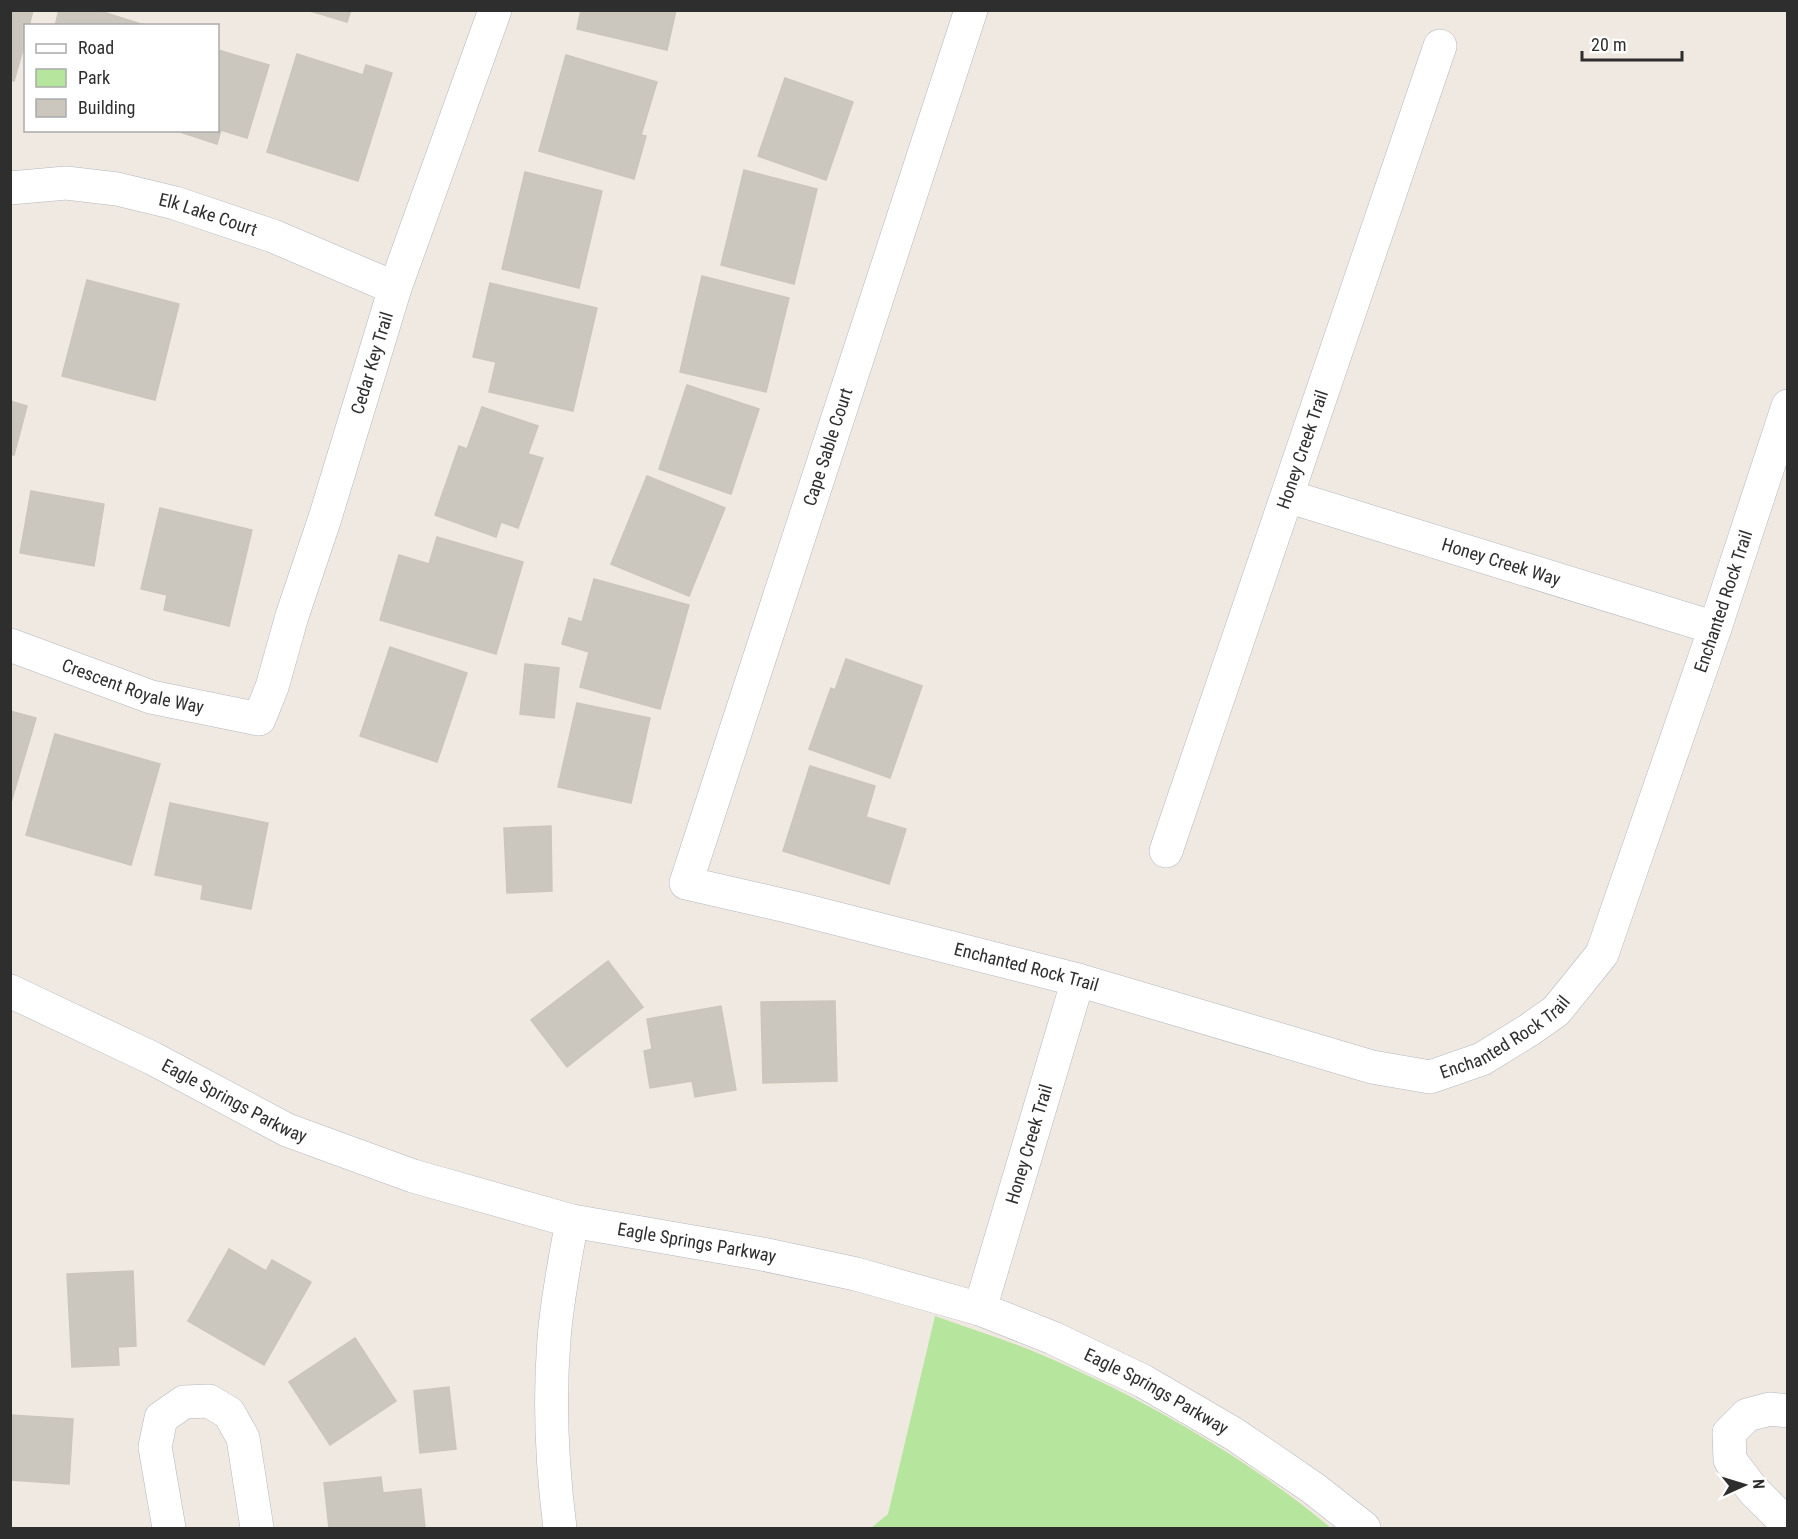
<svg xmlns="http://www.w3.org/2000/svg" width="1798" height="1539" viewBox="0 0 1798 1539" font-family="'Roboto Condensed',sans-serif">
	<rect width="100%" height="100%" fill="#efe9e1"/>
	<path fill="#b6e59e" d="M935,1316C970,1329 1007,1340 1042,1355C1141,1397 1249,1459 1331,1528H871L888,1514Z"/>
	<g fill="#cbc7bf" stroke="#cbc5ba" stroke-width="1.5">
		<polygon points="10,10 33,10 29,26 26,26 26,39 14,81 10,80"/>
		<polygon points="59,10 97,10 147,26 55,26"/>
		<polygon points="307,10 351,10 347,22"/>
		<polygon points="581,10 676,10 667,50 577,29"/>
		<polygon points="218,50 269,65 247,138 221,130 217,144 174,130 218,130"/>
		<polygon points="297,54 363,75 366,65 392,73 358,181 267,152"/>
		<polygon points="566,55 657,82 641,135 646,136 634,179 539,151"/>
		<polygon points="785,78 853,102 826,180 758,156"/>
		<polygon points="744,170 817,189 794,284 721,265"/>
		<polygon points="525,172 602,191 579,288 502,269"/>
		<polygon points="702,276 789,298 766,392 680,372"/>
		<polygon points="87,280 179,304 155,400 62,376"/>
		<polygon points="490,283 597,308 573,411 489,392 496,362 473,357"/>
		<polygon points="687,385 759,409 731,494 659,469"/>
		<polygon points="10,401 27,406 14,455 10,454"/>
		<polygon points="482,407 538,426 528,454 543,458 518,528 501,522 496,537 435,515 459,446 467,449"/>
		<polygon points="647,476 725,508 689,596 611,564"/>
		<polygon points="31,491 104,504 94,566 20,553"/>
		<polygon points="160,508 252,530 229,626 164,610 167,595 141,589"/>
		<polygon points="437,537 523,562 496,654 380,620 399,555 429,564"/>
		<polygon points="594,579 689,605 660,709 580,687 589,652 562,644 569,618 582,622"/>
		<polygon points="390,647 467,673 437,762 360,736"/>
		<polygon points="846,659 922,686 890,778 809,749 831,688 835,690"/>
		<polygon points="525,664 559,668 554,718 520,714"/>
		<polygon points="577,703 650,718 631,803 558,787"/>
		<polygon points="10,711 36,718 10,806"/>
		<polygon points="55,734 160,764 131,865 26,835"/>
		<polygon points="810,766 875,786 866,817 906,829 889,884 783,851"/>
		<polygon points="170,803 268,823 251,909 201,899 203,885 155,875"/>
		<polygon points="551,826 552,891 507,893 504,828"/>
		<polygon points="608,961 643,1007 567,1067 531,1020"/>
		<polygon points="835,1001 837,1081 763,1083 761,1002"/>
		<polygon points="721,1006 736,1090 695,1097 692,1081 650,1088 644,1051 652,1049 647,1019"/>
		<polygon points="229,1249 266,1271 272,1260 311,1282 264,1365 188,1321"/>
		<polygon points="133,1271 136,1346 118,1347 119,1365 72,1367 67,1274"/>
		<polygon points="355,1338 396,1401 330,1445 289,1382"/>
		<polygon points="449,1387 456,1449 420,1453 414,1391"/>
		<polygon points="10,1415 73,1419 69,1484 10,1480"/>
		<polygon points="381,1477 383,1493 421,1489 425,1528 329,1528 324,1483"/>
	</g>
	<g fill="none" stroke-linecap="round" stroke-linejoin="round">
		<defs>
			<g id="minor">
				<path id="s1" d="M971,10L686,883L795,908L1078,980L1372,1067L1430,1077L1482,1059L1529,1030L1556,1011L1602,954L1715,628L1788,406"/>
				<path id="s2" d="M10,188L66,183L117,189L175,203L273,236L395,288"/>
				<path id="s3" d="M1287,496L1715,628"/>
				<path id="s4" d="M10,645L151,697L259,719L272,687L292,616L325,518L395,288L495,10"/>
				<path id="s5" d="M1166,851L1440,46"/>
				<path id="s6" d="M10,991L152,1058L287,1130L413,1176L572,1221L762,1254L856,1274L980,1309L1053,1338L1143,1381L1234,1434L1313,1488L1364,1528"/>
				<path id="s7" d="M980,1309L1078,980"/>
				<polyline points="1788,1411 1770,1409 1747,1415 1729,1433 1730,1460 1753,1490 1788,1525"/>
				<polyline points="169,1528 155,1447 161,1418 184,1402 209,1401 229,1413 243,1438 257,1528"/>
				<path d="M560,1528C552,1466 549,1402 554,1339C557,1299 565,1260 572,1221"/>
			</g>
		</defs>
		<use href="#minor" stroke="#b4b7c1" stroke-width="34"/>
		<use href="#minor" stroke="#fff" stroke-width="33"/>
	</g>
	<g text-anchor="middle" stroke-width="4.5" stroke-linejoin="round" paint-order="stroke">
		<g font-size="18" fill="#2e2e2e" stroke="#fff">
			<text dy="6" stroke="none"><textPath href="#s2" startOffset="202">Elk Lake Court</textPath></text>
			<text dy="6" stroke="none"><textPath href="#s4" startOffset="634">Cedar Key Trail</textPath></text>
			<text transform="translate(828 447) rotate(-72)" y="6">Cape Sable Court</text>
			<text dy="6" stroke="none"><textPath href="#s5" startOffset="424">Honey Creek Trail</textPath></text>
			<text dy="6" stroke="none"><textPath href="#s3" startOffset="224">Honey Creek Way</textPath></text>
			<text dy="6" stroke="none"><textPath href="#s1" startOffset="2277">Enchanted Rock Trail</textPath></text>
			<text dy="6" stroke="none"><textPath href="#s4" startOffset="130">Crescent Royale Way</textPath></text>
			<text dy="6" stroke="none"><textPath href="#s1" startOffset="1269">Enchanted Rock Trail</textPath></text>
			<text dy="6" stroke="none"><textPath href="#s1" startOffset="1773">Enchanted Rock Trail</textPath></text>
			<text dy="6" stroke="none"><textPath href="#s6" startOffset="250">Eagle Springs Parkway</textPath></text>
			<text dy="6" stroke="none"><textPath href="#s7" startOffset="172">Honey Creek Trail</textPath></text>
			<text dy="6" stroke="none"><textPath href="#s6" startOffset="736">Eagle Springs Parkway</textPath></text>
			<text dy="6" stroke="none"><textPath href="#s6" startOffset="1222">Eagle Springs Parkway</textPath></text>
		</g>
	</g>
	<rect width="1798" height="1539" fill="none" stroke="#2e2e2e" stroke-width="24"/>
	<rect x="24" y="24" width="195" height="108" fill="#ffffff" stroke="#ababab" stroke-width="1.5"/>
	<rect x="36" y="44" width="30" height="9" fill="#ffffff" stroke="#ababab" stroke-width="1.5"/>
	<text x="78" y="54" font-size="18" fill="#2e2e2e">Road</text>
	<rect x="36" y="69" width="30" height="18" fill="#b6e59e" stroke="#ababab" stroke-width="1.5"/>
	<text x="78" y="84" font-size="18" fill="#2e2e2e">Park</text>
	<rect x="36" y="99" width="30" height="18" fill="#cbc7bf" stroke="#ababab" stroke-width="1.5"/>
	<text x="78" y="114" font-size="18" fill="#2e2e2e">Building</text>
	<g transform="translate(1744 1485) rotate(86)" stroke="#ffffff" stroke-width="4.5" paint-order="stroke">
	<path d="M0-4.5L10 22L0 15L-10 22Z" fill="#2e2e2e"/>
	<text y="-9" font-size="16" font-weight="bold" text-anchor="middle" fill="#2e2e2e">N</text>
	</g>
	<path d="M1582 51v9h100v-9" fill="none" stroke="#2e2e2e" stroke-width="3"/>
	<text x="1591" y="51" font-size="18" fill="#2e2e2e" stroke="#ffffff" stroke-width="4.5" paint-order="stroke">20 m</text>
</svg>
